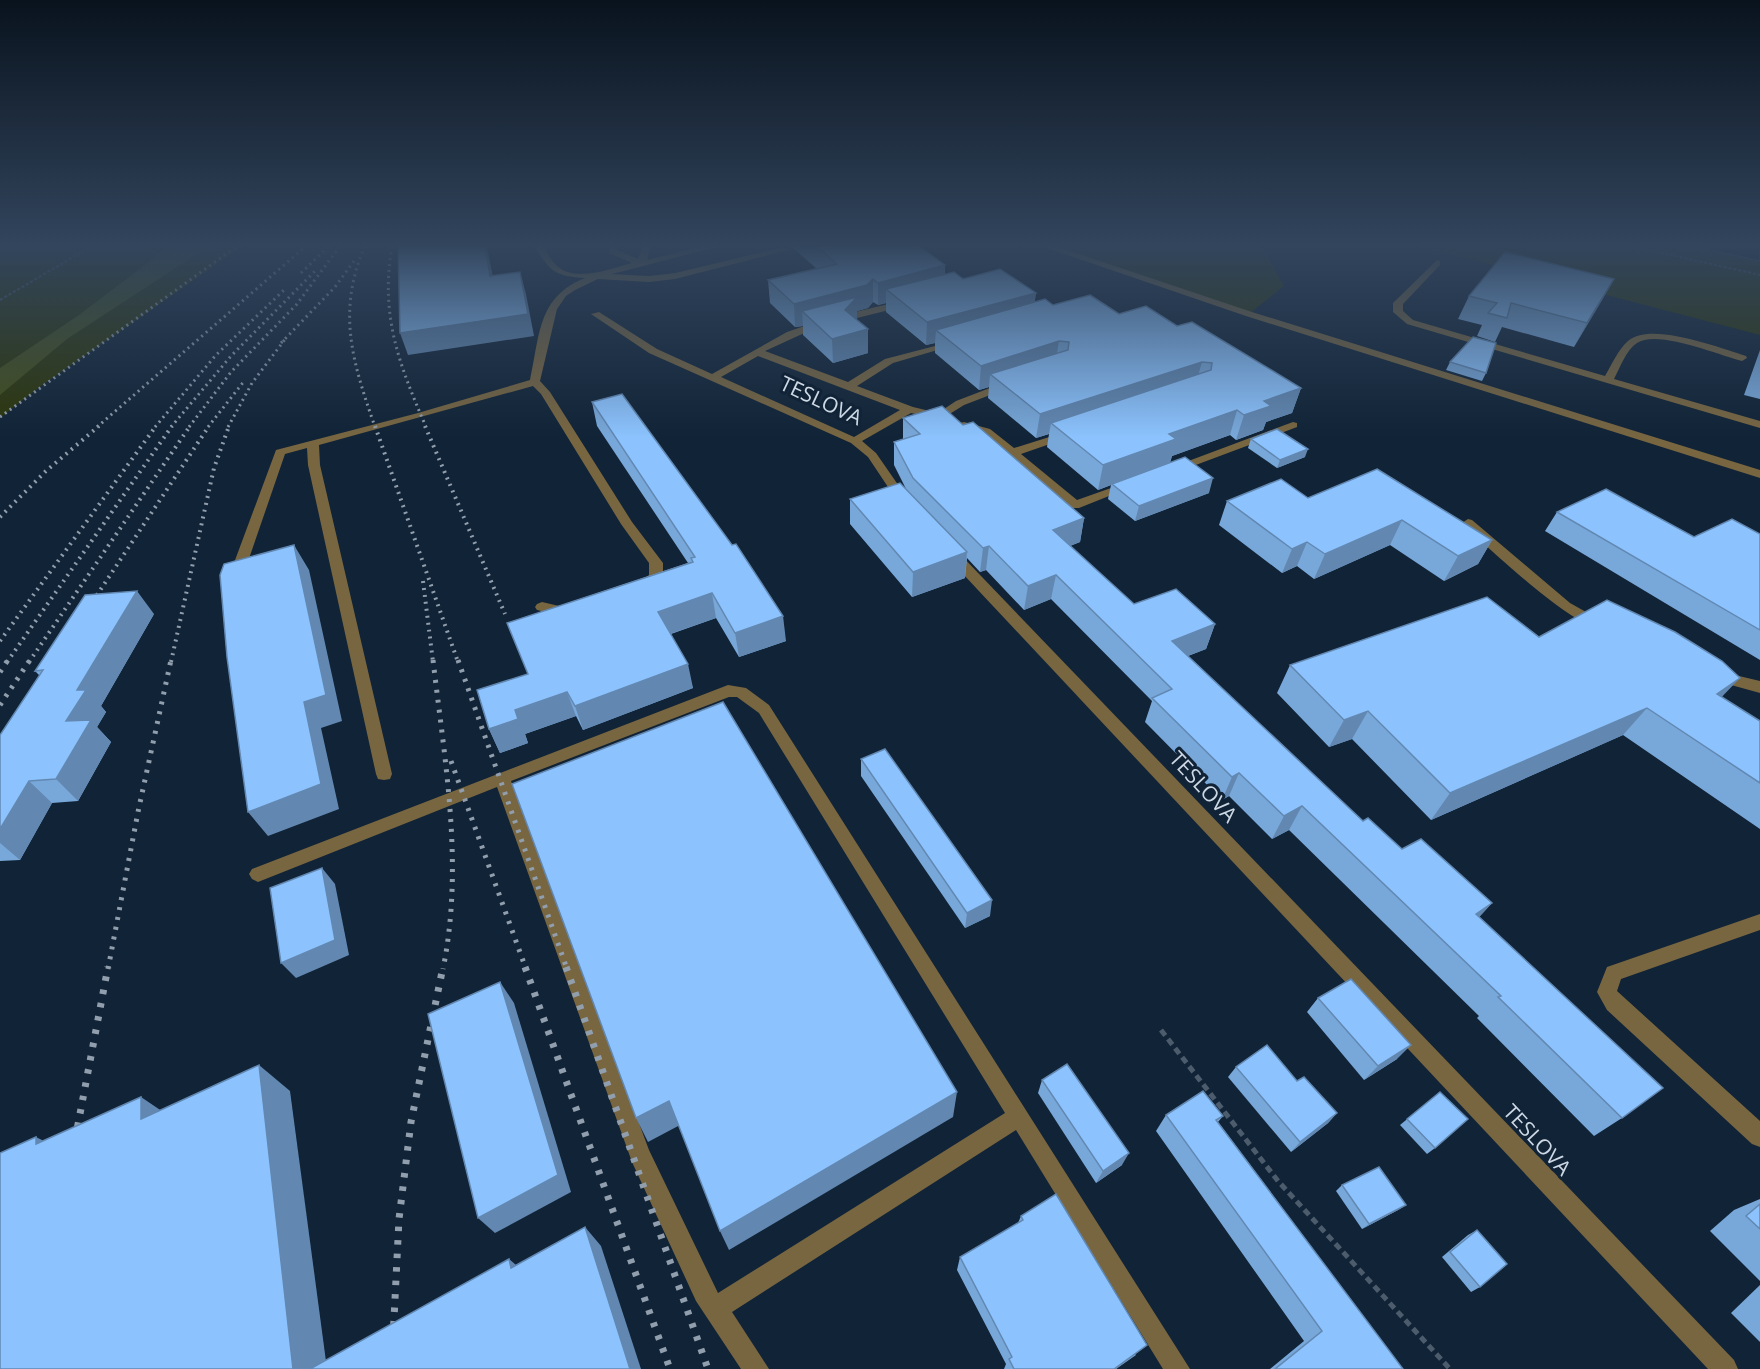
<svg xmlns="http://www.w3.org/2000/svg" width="1760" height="1369" viewBox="0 0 1760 1369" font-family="'Open Sans',sans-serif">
	<rect width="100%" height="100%" fill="#112336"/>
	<g fill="#2d3609">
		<polygon points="0,246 243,246 41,386 0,418"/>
		<polygon points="1045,246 1262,246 1284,286 1249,314"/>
		<polygon points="1419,246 1692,246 1760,261 1760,335"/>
	</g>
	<polygon fill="#444f1a" points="170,246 209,246 67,339 0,395 0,368 79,315"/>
	<polygon fill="#000f12" stroke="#3e4b51" stroke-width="1.5" points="1692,246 1760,246 1760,261"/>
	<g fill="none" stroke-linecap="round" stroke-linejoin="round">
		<g stroke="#4c5c6d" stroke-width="2" stroke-dasharray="3 2" stroke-linecap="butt">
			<polyline points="1631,246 1760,275"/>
			<polyline points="0,300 92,246"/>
		</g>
		<polyline stroke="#4c5c6d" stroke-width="5" stroke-dasharray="7 4.5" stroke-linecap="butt" points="1161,1030 1278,1181 1450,1369"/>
		<g fill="#786641" fill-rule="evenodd">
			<path d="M534,246H543C548,255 555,267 565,271C585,279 613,268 632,263L609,253L610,246H618L617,250L638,259L643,246H651L647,260L704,246H721L612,274L649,276L675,273L784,247L788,250L675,279L649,282L598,279L575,290L566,296L557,309L540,381L550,392L632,522L663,563V577L648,589H638L636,586L649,575V563L621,524L541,394L533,386L319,445L320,465L392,774L390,779L384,780L378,779L376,774L308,465L307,448L285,454L242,579L235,583L228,579L276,450L418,413L530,380C540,336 537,297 585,278C554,276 551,272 534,246Z"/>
			<polygon points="1041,246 1055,246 1252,312 1760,470 1760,478 1246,316"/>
			<path d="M1437,260L1440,261V265L1403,304V311L1413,320L1605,376C1612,364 1618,350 1628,341C1650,321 1720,348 1746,356L1747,358L1742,361C1719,355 1657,329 1637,343C1626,350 1620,368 1614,379L1760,421V428L1407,324L1393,312V303Z"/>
			<path d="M906,300L911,303L909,305L813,329L765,351L848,382L885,359L958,340V344L893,363L857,386L913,407L938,413L956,401L1003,383H1011V387L964,405L940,420L911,413L862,441L876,453L910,502L904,506L900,505L868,457L851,443L649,353L591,314L599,312L657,349L712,374L787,332L825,319ZM758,356L900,410L854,437L721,377Z"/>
			<polygon points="964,422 990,429 1014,448 1062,433 1070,433 1070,437 1021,454 1077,500 1128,482 1134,486 1079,508 1071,508 982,433 960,427 960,423"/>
			<polygon points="1293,422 1297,423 1297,427 1177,472 1169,472 1167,469"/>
			<path d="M1468,519L1472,520L1570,603L1602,621L1604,624L1602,627C1579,634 1485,544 1464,526L1462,523Z"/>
			<polygon points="953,551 958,552 1734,1360 1738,1369 1708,1369 948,558 946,555 948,552"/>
			<polygon points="542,602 572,609 574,612 567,617 537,610 535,607 537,604"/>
			<polygon points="1718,671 1760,681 1760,693 1713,680 1711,676 1713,672"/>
			<path d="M728,685L746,688L769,705L1190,1369H1163L1016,1130L732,1312L769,1369H741L696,1301L632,1162L497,787L258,882L252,879L249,874L252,869ZM729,697H737L759,713L1005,1113L718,1293L649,1150L511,781Z"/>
			<polygon points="1760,914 1760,930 1621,979 1617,991 1760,1121 1760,1147 1752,1144 1607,1010 1597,992 1607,967"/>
		</g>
		<g stroke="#919ead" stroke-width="3" stroke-dasharray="2 4" stroke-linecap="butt">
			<path d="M365,246C336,312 353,363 375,427"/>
			<path d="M392,246C380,316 399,364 426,427"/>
			<polyline points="301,273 329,246"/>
			<polyline points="281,343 335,287 354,261"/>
			<polyline points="0,417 237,246"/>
			<polyline points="97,427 306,246"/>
			<polyline points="155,427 216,355 284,290"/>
			<polyline points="171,427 231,356 316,270"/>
			<polyline points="189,427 231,372 297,304 340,246"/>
			<polyline points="208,427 245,380"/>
			<polyline points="228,427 252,383 286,338"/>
		</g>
		<g stroke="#919ead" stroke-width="4" stroke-dasharray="2 5" stroke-linecap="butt">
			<polyline points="375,426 458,662"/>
			<polyline points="425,426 505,614"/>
			<polyline points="0,517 46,471 99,426"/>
			<polyline points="423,581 433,662"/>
			<polyline points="89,607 209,426"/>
			<polyline points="0,641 156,426"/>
			<polyline points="7,662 172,426"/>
			<polyline points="29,662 190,426"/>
			<polyline points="171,662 214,468 229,426"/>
		</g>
		<g stroke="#919ead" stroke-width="5" stroke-dasharray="3 7" stroke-linecap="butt">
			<path d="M433,660C445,763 464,866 443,969"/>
			<polyline points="458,660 567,969"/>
			<polyline points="0,672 8,660"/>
			<polyline points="0,705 30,660"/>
			<polyline points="451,761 526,969"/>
			<polyline points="108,969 138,812 171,660"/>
		</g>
		<g stroke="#919ead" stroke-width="7" stroke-dasharray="4.5 9" stroke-linecap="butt">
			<polyline points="525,967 670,1369"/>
			<polyline points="566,967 708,1369"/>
			<polyline points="75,1140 108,967"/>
			<polyline points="393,1339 399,1219 411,1122 443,967"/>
		</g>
	</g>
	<g fill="#78a8da">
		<polygon points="791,246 919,246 945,265 945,274 1036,293 1034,302 1119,314 1177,326 1301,388 1292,413 1266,422 1263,430 1236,440 1230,435 1172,456 1170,463 1209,493 1135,521 1108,499 1111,485 1098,490 1047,447 1049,434 1036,438 988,398 989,387 979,390 935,353 935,343 926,345 886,312 886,303 878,305 873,302 868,308 857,311 857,320 868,329 868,353 833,363 803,335 803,326 795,327 770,303 768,280 817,269"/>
		<polygon points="1614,279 1574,347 1502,327 1495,342 1477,336 1482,325 1458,319 1469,296"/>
		<polygon points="1760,350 1760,399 1744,395"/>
		<polygon points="1450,362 1486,373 1482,381 1446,370"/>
		<polygon points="592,402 786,641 739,657 716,618 671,634 693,688 583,730 576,716 525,734 528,743 500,753 489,729 528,674 507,623 688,563 597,426"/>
		<polygon points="903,418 963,425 1084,518 1080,542 1070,546 1134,604 1215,624 1206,649 1188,656 1363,821 1402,849 1492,903 1479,917 1622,1118 1594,1136 1477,1018 1479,1016 1289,830 1272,839 1229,796 1222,800 1145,722 1152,701 1051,599 1024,610 986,570 980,572 967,558 965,578 912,597 850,524 850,499 906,489 894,465 894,442 903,439"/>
		<polygon points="1251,439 1305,457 1277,468 1248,448"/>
		<polygon points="1308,498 1492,540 1478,564 1444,581 1390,545 1314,579 1297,566 1282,573 1219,525 1227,501"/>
		<polygon points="1557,512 1694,537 1760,534 1760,660 1545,531"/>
		<polygon points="154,614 101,706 106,712 97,727 111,742 78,801 52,803 20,860 0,861 0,735 40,676 35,671"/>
		<polygon points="1539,637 1722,697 1760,721 1760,829 1623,735 1431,820 1352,739 1329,747 1277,693 1290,665"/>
		<polygon points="861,759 990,916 965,928 861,776"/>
		<polygon points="1318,998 1397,1059 1364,1080 1307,1012"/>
		<polygon points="1236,1067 1297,1081 1337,1113 1328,1123 1291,1152 1228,1077"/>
		<polygon points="1042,1080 1122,1165 1096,1183 1038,1093"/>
		<polygon points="1440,1092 1435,1148 1427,1154 1400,1125"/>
		<polygon points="1166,1115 1223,1116 1218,1122 1403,1369 1270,1369 1304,1341 1156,1131"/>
		<polygon points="1342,1185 1406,1205 1398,1210 1362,1229 1336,1191"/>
		<polygon points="1760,1199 1760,1281 1710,1231 1734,1210"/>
		<polygon points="1021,1216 1136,1355 1116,1369 1004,1369 1006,1364 957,1270 960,1257 1018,1223"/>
		<polygon points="1477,1230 1480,1287 1471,1292 1442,1257 1468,1235"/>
		<polygon points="1760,1285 1760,1342 1731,1313"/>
	</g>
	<g fill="#6288b2">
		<polygon points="485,246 487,246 497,298 490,276"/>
		<polygon points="945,265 944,288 886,289 886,303 878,305 878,283"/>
		<polygon points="520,272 526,294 534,336 408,355 400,333"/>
		<polygon points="873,279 873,302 868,308 857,311 857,320 802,311 803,326 795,327 794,304"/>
		<polygon points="1614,279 1601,302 1574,347 1587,323"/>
		<polygon points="1036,293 1033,316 936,330 935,343 926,345 927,322"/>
		<polygon points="868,329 868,353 833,363 832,339"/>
		<polygon points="1059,341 1055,365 990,374 989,387 979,390 981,366"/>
		<polygon points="1202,362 1195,386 1051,423 1049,434 1036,438 1040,414"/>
		<polygon points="1301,388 1292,413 1266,422 1263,430 1236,440 1244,415 1264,401"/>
		<polygon points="1237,410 1230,435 1172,456 1169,464 1112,484 1111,485 1098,490 1103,465 1169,434"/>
		<polygon points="1308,449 1305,457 1277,468 1280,460"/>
		<polygon points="1213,478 1209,493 1135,521 1139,506"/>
		<polygon points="1084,518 1080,542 1049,554 1053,530"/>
		<polygon points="1402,520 1390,545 1314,579 1325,554"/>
		<polygon points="1492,540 1478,564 1444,581 1458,556"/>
		<polygon points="1307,542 1297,566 1282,573 1292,549"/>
		<polygon points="294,545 309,570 342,721 321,728 339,809 268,836 248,812 304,702"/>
		<polygon points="989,546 986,570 980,572 983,548"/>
		<polygon points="967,552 965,578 912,597 913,572"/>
		<polygon points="1056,575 1051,599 1024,610 1028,586"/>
		<polygon points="137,591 154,614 101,706 106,712 97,727 111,742 78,801 56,779 66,721 77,690"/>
		<polygon points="712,593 716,618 664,636 658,612"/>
		<polygon points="783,616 786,641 739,657 735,633"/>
		<polygon points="1215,624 1206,649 1164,665 1172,641"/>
		<polygon points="688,664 693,688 583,730 575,706"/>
		<polygon points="1740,678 1714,705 1717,694"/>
		<polygon points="567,692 576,716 525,734 528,743 500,753 489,729 515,710"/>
		<polygon points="1647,708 1623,735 1431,820 1450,793"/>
		<polygon points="1368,711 1352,739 1329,747 1344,720"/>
		<polygon points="1239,773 1229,796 1222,800 1232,777"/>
		<polygon points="29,781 52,803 20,860 0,843 0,829"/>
		<polygon points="1302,806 1289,830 1272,839 1284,816"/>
		<polygon points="322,868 335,884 349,955 296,978 281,963"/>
		<polygon points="992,900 990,916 965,928 967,913"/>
		<polygon points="1492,903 1472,925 1476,914"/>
		<polygon points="500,982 514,1003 571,1192 495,1233 478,1218"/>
		<polygon points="1411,1045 1397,1059 1364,1080 1378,1066"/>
		<polygon points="259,1065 290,1091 327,1369 293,1369"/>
		<polygon points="957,1092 953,1117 729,1250 720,1231"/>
		<polygon points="141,1097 178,1122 141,1119"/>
		<polygon points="669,1101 680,1125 648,1142 636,1118"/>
		<polygon points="1337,1113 1328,1123 1291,1152 1300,1142"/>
		<polygon points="36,1137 81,1160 36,1144"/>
		<polygon points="1129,1153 1122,1165 1096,1183 1103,1171"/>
		<polygon points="1406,1205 1398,1210 1362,1229 1369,1224"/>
		<polygon points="585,1227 601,1246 641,1369 630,1369"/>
		<polygon points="509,1259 530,1277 511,1268"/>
		<polygon points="1147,1345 1116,1369 1114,1369"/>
	</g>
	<g fill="#8cc3fe" stroke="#6288b2" stroke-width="1.5">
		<polygon points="398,246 485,246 490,276 520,272 528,314 400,333"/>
		<polygon points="816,246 919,246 945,265 878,283 873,279 867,285 794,304 768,280 837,264"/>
		<polygon points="1505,252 1614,279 1587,323 1511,303 1507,318 1488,313 1497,303 1469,296"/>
		<polygon points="1000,269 1036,293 927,322 886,289 954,272 963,279"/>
		<polygon points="1090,295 1119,314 1146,306 1177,326 1192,322 1301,388 1264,401 1271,406 1244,415 1237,410 1169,434 1176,439 1103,465 1051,423 1211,370 1212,363 1202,362 1040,414 990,374 1068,350 1069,342 1059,341 981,366 936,330 1045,299 1053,305"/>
		<polygon points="857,297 845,310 868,329 832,339 802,311"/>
		<polygon points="1473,337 1496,343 1486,373 1450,362"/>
		<polygon points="622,394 732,545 736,544 783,616 735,633 712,593 658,612 688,664 575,706 567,692 515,710 518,719 489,729 477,690 528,674 507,623 693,562 691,558 695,557 592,402"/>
		<polygon points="942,406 963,425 973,422 1084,518 1053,530 1134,604 1176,589 1215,624 1172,641 1363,821 1368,818 1402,849 1421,839 1492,903 1476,914 1663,1088 1622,1118 1498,997 1501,996 1302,806 1284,816 1239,773 1232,777 1152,698 1172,689 1056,575 1028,586 989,546 983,548 913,478 894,442 920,434 903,418"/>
		<polygon points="1277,429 1308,449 1280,460 1251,439"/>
		<polygon points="1185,457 1213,478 1139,506 1112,484"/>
		<polygon points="1377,469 1492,540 1458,556 1402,520 1325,554 1307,542 1292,549 1227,501 1281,479 1308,498"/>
		<polygon points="900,483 967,552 913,572 850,499"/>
		<polygon points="1606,489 1694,537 1732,519 1760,534 1760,630 1557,512"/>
		<polygon points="294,545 326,695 304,702 321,784 248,812 227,657 220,575 224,564"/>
		<polygon points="137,591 77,690 86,690 66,721 91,720 56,779 29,781 0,829 0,735 43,670 35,671 85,595"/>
		<polygon points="1487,597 1539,637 1607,600 1675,632 1722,661 1740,678 1717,694 1760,721 1760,783 1647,708 1450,793 1368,711 1344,720 1290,665"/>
		<polygon points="723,702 957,1092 720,1231 669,1101 636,1118 512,784"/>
		<polygon points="885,749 992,900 967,913 861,759"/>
		<polygon points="322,868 335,940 281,963 270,888"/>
		<polygon points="1351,979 1411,1045 1378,1066 1318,998"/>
		<polygon points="500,982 558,1175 478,1218 428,1014"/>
		<polygon points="1267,1045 1297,1081 1304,1077 1337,1113 1300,1142 1236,1067"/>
		<polygon points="1067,1064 1129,1153 1103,1171 1042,1080"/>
		<polygon points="259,1065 293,1369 0,1369 0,1153 36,1137 36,1144 141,1097 141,1119"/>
		<polygon points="1203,1091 1223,1116 1216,1120 1403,1369 1275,1369 1322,1331 1166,1115"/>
		<polygon points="1440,1092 1468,1119 1435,1148 1407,1119"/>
		<polygon points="1379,1167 1406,1205 1369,1224 1342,1185"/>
		<polygon points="1056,1194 1147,1345 1114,1369 1014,1369 1009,1359 1012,1357 960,1257 1023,1220 1021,1216"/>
		<polygon points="1760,1204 1760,1229 1746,1216"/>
		<polygon points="585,1227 630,1369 310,1369 509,1259 511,1268"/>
		<polygon points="1477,1230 1507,1264 1480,1287 1450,1252"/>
	</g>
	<linearGradient id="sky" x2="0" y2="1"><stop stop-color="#09131e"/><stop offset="0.56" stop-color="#32455d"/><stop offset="1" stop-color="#32455d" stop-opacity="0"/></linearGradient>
	<rect width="1760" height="438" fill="url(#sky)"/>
	<g text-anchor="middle" stroke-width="6" stroke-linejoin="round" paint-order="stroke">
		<g font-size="21" fill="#cdd8e5" stroke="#112336">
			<text transform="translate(821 401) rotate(25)" y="7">TESLOVA</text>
			<text transform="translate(1203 787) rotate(47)" y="7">TESLOVA</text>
			<text transform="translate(1537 1140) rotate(47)" y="7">TESLOVA</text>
		</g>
	</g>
</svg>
